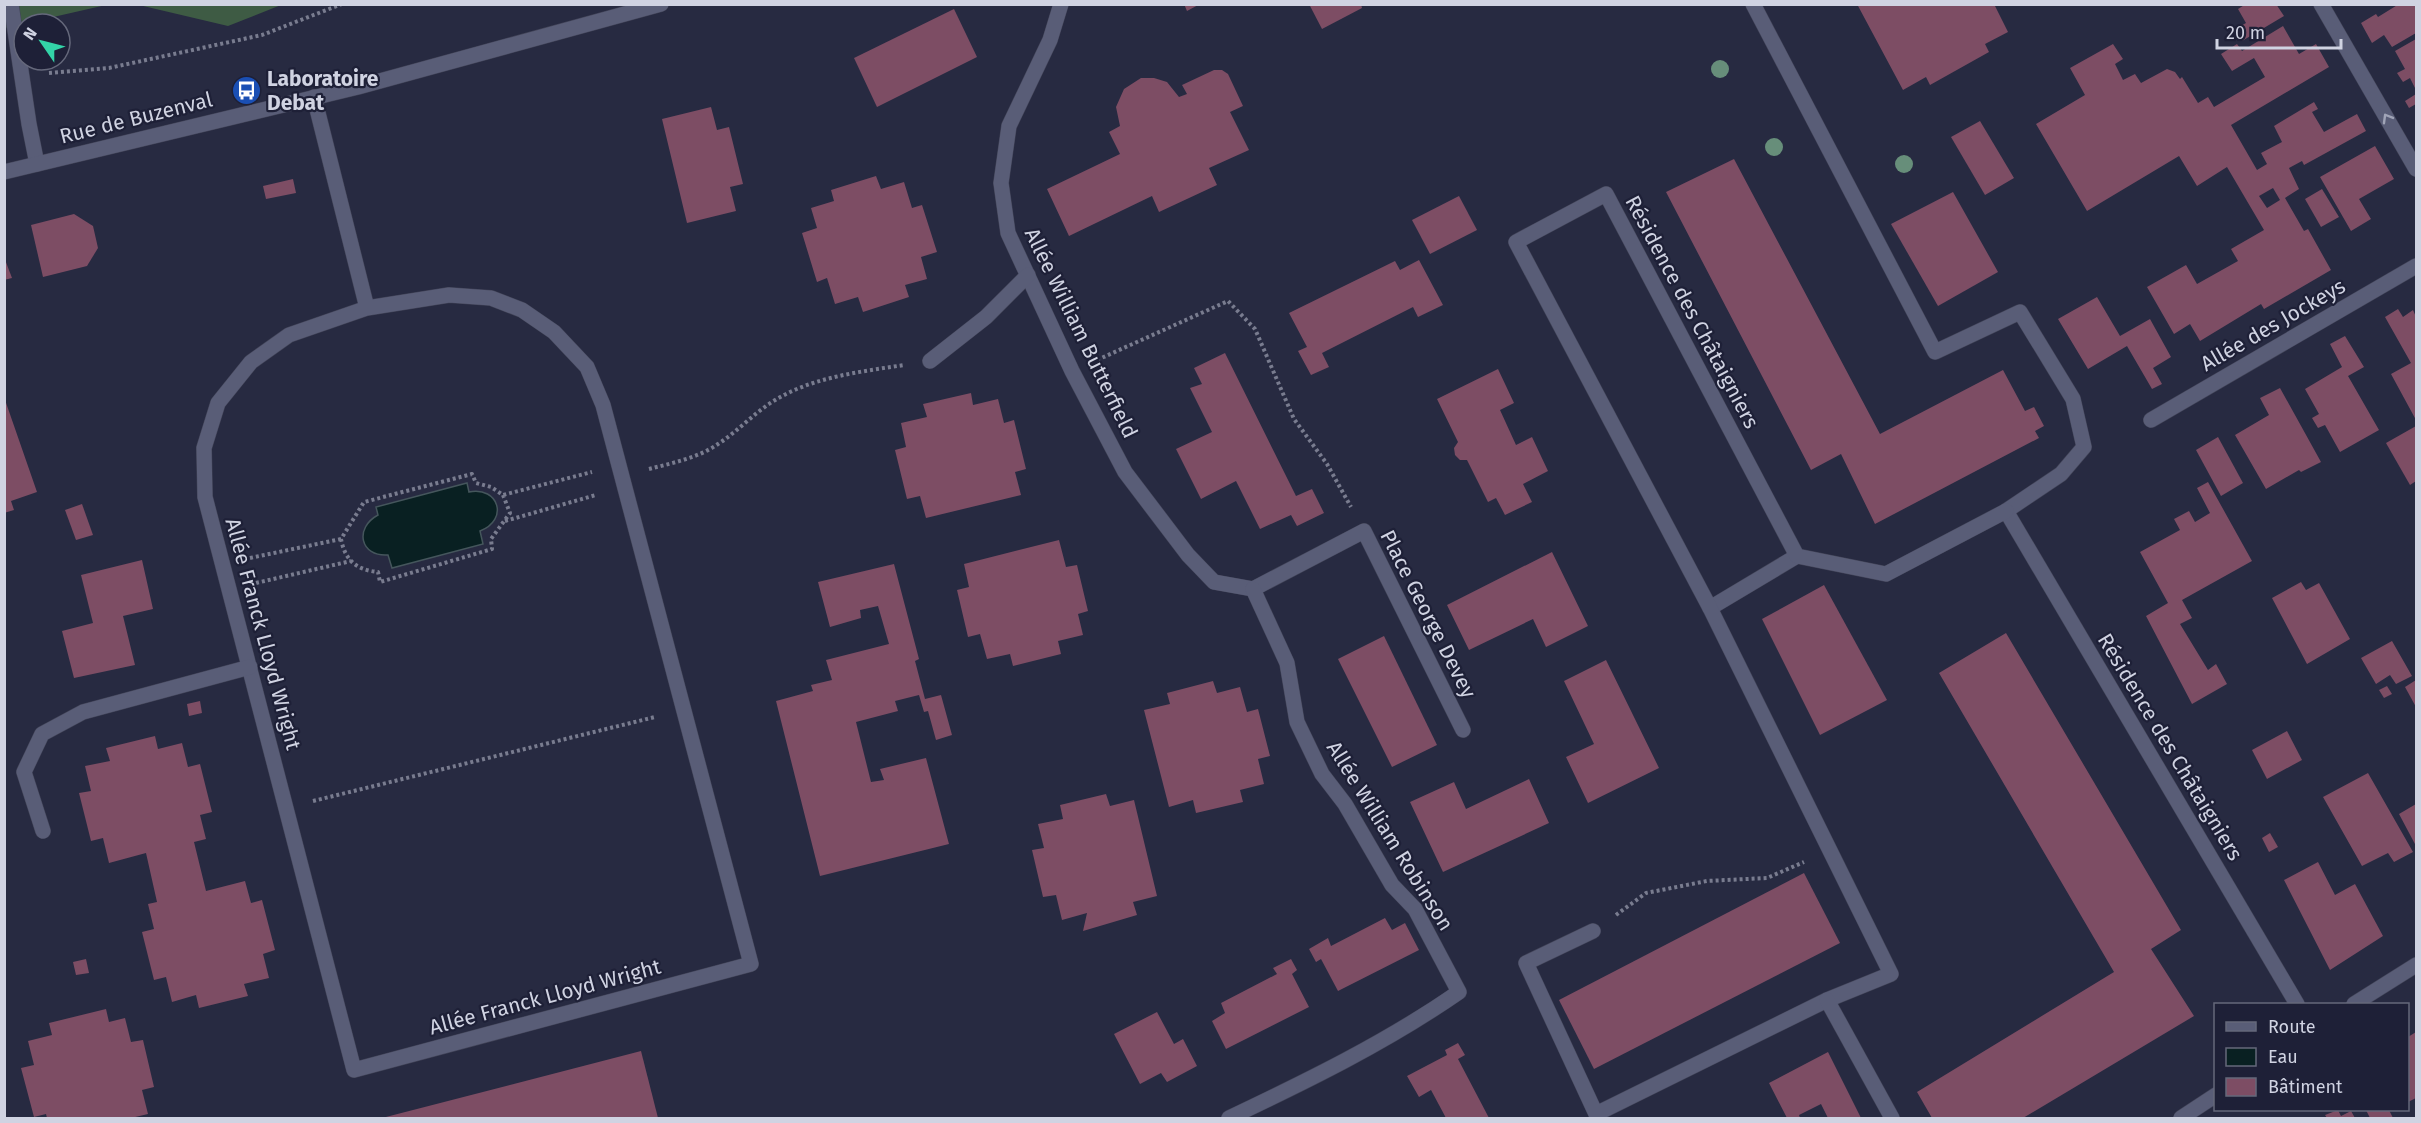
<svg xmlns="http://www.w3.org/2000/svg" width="2421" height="1123" viewBox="0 0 2421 1123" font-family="'Fira Sans',sans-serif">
	<rect width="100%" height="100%" fill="#272a41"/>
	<g fill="#3e5b44">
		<polygon points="5,4 106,5 5,28"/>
		<polygon points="139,5 281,5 228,26"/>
	</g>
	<path fill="#092022" stroke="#45565c" stroke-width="1.5" d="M467,483L469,492C499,486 509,520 480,531L483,544L392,568L388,555C360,557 354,528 378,515L376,507Z"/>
	<g fill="#7d4d64" fill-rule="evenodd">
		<polygon points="1184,4 1200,4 1187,11"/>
		<polygon points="1309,4 1361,4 1362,8 1322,29"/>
		<polygon points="1857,4 1994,4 2008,32 1985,44 1989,52 1930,85 1926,77 1903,90"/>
		<polygon points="2246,4 2276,4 2284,16 2242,41 2235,29 2246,23 2238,9"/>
		<polygon points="2399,4 2416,4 2416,33 2392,47 2384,35 2372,43 2361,23 2376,14 2378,17"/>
		<polygon points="954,9 977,57 877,107 854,58"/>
		<path d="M2283,26L2299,54L2316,44L2329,67L2231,125L2257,170L2267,164L2261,153L2282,142L2274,126L2314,102L2318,109L2312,112L2324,132L2357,114L2366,131L2304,165L2302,161L2289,168L2299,189L2285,198L2304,231L2308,229L2331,270L2264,309L2261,304L2200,341L2190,324L2174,334L2147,287L2186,265L2197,284L2238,261L2231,249L2264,230L2227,167L2197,186L2179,156L2087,211L2036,124L2085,95L2070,68L2113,44L2123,59L2115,64L2123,80L2135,74L2141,83L2167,69L2175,72L2180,79L2182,77L2198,103L2208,97L2214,107L2265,77L2254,58L2232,71L2221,54L2237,44L2242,51ZM2273,188L2280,200L2267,208L2259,196Z"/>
		<polygon points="2416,39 2416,90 2410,78 2403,82 2397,73 2405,69 2395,51"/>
		<polygon points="1214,70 1222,70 1228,74 1243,106 1230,112 1249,150 1209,168 1217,185 1159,212 1152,196 1069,236 1047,189 1120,154 1109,132 1120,126 1116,107 1124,89 1141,78 1154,78 1167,82 1179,97 1187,94 1182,85"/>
		<polygon points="2416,94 2416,104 2409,108 2405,101"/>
		<polygon points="711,107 717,130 729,127 743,184 730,187 736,211 687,223 662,119"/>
		<polygon points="1980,121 2014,178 1985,195 1951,137"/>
		<polygon points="2375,146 2394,179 2359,199 2371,219 2351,231 2320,177"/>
		<polygon points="1734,159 1880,434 2003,370 2025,411 2034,407 2044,426 2035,431 2039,438 1875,524 1841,454 1811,470 1666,192"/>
		<polygon points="876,176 881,189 904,182 912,208 922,205 937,252 921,257 927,279 905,285 909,297 863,312 858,297 835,304 827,278 817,282 802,233 817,228 811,208 834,201 831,190"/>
		<polygon points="293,179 296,193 266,199 263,186"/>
		<polygon points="2322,189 2339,217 2321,227 2305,199"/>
		<polygon points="1953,192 1998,272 1938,306 1891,224"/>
		<polygon points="1459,196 1477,230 1430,254 1412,220"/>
		<polygon points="74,214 93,226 98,248 87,266 43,277 31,225"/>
		<polygon points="4,257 12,278 4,280"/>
		<polygon points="1419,260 1443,305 1418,317 1413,307 1322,353 1329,367 1311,375 1298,351 1307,347 1289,313 1395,261 1400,270"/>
		<polygon points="2097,297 2120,336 2150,319 2171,357 2153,368 2162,384 2152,389 2127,346 2088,369 2058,319"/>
		<polygon points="2398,309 2403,317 2413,310 2416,317 2416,420 2391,374 2411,363 2385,317"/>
		<polygon points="2345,336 2364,367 2348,376 2379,430 2340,452 2325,425 2318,428 2312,418 2319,414 2305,389 2342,367 2330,344"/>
		<polygon points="1225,353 1296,496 1312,489 1324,513 1297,526 1291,515 1260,529 1236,481 1201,499 1176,449 1212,432 1190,388 1202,384 1194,368"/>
		<polygon points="1498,369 1514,403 1500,410 1516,445 1532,437 1548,471 1523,484 1532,502 1505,515 1496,498 1488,502 1467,460 1460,460 1455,455 1454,448 1458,442 1437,399"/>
		<polygon points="2280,388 2321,462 2301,472 2299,470 2266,489 2235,435 2269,415 2260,398"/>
		<polygon points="971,393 973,405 998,399 1004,423 1014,420 1026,469 1015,472 1021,495 926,518 920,496 907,499 895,450 906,447 901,423 927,417 923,404"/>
		<polygon points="4,397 37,492 11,501 14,510 4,513"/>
		<polygon points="2416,426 2416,481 2410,485 2386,443"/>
		<polygon points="2218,437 2243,483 2221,496 2196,450"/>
		<polygon points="2208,482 2252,561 2182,600 2192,618 2180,624 2208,670 2216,664 2227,684 2192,704 2146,616 2168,603 2140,552 2180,530 2174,519 2189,511 2195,522 2210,513 2197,488"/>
		<polygon points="82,504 93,535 76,540 65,510"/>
		<polygon points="1059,540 1066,567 1077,565 1088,611 1078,614 1083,635 1058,641 1061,654 1013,666 1010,654 987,659 980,634 968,637 957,590 969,587 964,564"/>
		<polygon points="1552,552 1588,626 1546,647 1533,619 1469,650 1447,605"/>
		<polygon points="142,560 153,609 123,616 135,665 74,678 62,631 93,623 81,575"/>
		<polygon points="894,564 919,659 915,661 925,699 941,695 952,735 936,740 928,711 924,712 919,695 895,701 898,711 856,722 871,782 884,780 880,769 926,758 949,844 820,876 776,701 813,691 811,685 832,680 826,660 889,644 878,606 860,610 861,618 830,627 818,582"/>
		<polygon points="2301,582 2306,590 2319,583 2350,639 2307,664 2272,598"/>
		<polygon points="1824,585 1887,700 1820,735 1762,619"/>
		<polygon points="2006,633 2181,930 2151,949 2194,1016 2023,1118 1932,1118 1917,1092 2114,972 1939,673"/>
		<polygon points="1384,636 1437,745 1392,767 1338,659"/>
		<polygon points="2392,641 2412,676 2396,684 2390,675 2376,684 2361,658"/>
		<polygon points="1606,660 1659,768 1588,803 1566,757 1594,744 1564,681"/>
		<polygon points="2416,680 2416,707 2405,687"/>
		<polygon points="1213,681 1217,693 1240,687 1247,712 1258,709 1270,756 1258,759 1264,784 1240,790 1243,802 1196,813 1193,800 1169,807 1144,710 1170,704 1167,693"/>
		<polygon points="2387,686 2392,694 2384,698 2379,690"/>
		<polygon points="200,701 202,713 189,716 187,704"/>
		<polygon points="2287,731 2302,760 2267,779 2252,750"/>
		<polygon points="155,736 158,749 182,743 188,767 200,764 212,812 200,815 206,839 194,842 206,891 245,881 251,903 262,900 275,950 263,954 269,978 244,984 248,996 199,1008 196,995 172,1002 166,977 154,980 142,932 154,929 148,904 157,902 146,853 109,863 103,838 91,841 79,793 91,791 85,766 110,761 106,748"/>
		<polygon points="2368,773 2413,852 2394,862 2388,853 2362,866 2323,797"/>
		<polygon points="1529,779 1549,823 1443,872 1410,802 1454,782 1466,809"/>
		<polygon points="1106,794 1110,806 1134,800 1157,896 1133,902 1137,915 1083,931 1087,913 1062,920 1056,895 1043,897 1032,850 1044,848 1038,824 1063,819 1060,805"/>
		<polygon points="2416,804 2416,846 2399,814"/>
		<polygon points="2270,833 2278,847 2269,852 2262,838"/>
		<polygon points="2318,862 2335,895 2355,884 2383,936 2330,970 2284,880"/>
		<polygon points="1804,873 1840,943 1594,1069 1559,1000"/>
		<polygon points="1385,918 1392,930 1405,923 1419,950 1338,991 1321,959 1316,962 1309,949 1328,938 1331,946"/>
		<polygon points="86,959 89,973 76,975 73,962"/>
		<polygon points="1291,959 1297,970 1292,974 1309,1007 1226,1049 1212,1021 1225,1013 1221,1003 1277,974 1273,968"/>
		<polygon points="106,1009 109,1022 125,1018 131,1042 143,1040 154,1087 142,1090 148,1114 131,1118 47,1118 46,1114 34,1117 21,1068 34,1065 28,1041 52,1035 49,1023"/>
		<polygon points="1157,1012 1174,1044 1183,1039 1197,1066 1167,1082 1161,1073 1140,1084 1114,1034"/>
		<polygon points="2416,1032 2416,1098 2408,1102 2408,1037"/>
		<polygon points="1458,1043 1465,1055 1458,1059 1489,1118 1446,1118 1431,1090 1419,1097 1407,1076 1447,1055 1445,1050"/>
		<polygon points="641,1051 658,1118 382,1118"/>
		<polygon points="1828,1052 1861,1118 1828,1118 1821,1104 1799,1115 1800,1118 1787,1118 1769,1083"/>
		<polygon points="2338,1110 2341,1116 2351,1111 2355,1118 2327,1118 2325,1115"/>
		<polygon points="2366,1110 2389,1110 2393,1118 2370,1118"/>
	</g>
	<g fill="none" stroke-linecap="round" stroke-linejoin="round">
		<defs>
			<g id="lane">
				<polyline points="11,4 29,124 37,164"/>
				<polyline points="1061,4 1050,40 1009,126 1001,183 1008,233 1072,371 1125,472 1188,555 1214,582 1253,589"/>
				<polyline points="314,97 367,308 449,295 491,298 522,310 554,332 587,367 603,405 751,964 354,1070 205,497 204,448 218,403 251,362 289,335 367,308"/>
				<polyline points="930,361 986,317 1028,275"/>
				<polyline points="1253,589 1364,531 1463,730"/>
				<polyline points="43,831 24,772 42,734 83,712 250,667"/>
				<path d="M1229,1118C1307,1081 1387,1042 1459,992L1415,909L1392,885L1345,804L1322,774L1297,722L1287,663L1253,589"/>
			</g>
			<g id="street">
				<polyline points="1753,4 1935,352 2020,312 2073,399 2084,447 2061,474 2006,511 2297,1004"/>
				<polyline points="2321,4 2416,169"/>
				<polyline points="2151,420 2416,266"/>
				<polyline points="1710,608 1797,556"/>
				<polyline points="1593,931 1526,963 1596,1114 1827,1000 1891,974 1710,608 1516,242 1606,194 1797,556 1886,574 2006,511"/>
				<polyline points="1827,1000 1892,1118"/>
				<polyline points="2354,1004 2416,965"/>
				<polyline points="2181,1118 2216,1095"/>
			</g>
			<polyline id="secondary" points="4,172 358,87 661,4"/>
		</defs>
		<use href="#lane" stroke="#424458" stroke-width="16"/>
		<use href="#street" stroke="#424458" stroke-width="16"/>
		<use href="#secondary" stroke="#424458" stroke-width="16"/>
		<g stroke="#797c8f" stroke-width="4" stroke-dasharray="3 3" stroke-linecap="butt">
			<polyline points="49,73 109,68 262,35 342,4"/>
			<polyline points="1097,360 1228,301 1255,329 1294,419 1327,464 1351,507"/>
			<path d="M649,469C672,463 698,458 718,444C737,432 753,414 772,402C811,377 859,372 904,365"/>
			<path d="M503,495L510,513L491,539L492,549L380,582L378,572C356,570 345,560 341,539L364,502L472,474L476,483L491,487L503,495L592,472"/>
			<polyline points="505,521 596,495"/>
			<polyline points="250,558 341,539"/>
			<polyline points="256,583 351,561"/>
			<polyline points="313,801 655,717"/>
			<polyline points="1616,915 1646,893 1707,881 1767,878 1804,862"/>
		</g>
		<use href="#lane" stroke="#595d77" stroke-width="15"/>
		<use href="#street" stroke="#595d77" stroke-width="15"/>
		<use href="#secondary" stroke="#595d77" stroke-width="15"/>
	</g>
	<g fill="#678e7a">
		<circle cx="1720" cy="69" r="9"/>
		<circle cx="1774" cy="147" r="9"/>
		<circle cx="1904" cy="164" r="9"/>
	</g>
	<defs><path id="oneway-chevron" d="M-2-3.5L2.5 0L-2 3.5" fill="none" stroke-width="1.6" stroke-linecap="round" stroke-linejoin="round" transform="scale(1.5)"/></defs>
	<use stroke="#a0a4b7" href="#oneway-chevron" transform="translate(2387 118) rotate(-120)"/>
	<defs>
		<symbol id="bus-disc" viewBox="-11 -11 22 22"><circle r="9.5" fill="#1a4fb4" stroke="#1e2037"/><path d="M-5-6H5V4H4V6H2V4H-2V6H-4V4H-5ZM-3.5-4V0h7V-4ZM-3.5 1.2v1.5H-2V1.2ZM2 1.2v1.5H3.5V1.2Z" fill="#fff"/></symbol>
	</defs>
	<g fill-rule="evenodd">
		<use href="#bus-disc" x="230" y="74" width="33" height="33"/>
	</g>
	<g text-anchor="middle" stroke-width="4.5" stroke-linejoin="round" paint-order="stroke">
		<g font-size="21" font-weight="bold" fill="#d0d3e2" stroke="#1e2037" text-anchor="start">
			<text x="267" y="86">Laboratoire<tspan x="267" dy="24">Debat</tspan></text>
		</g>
		<g font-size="21" fill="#d0d3e2" stroke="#1e2037">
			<text transform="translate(136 118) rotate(-14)" y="7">Rue de Buzenval</text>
			<text transform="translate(1692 312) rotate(62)" y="7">Résidence des Châtaigniers</text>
			<text transform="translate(2273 325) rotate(-30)" y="7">Allée des Jockeys</text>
			<text transform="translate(1081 333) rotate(64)" y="7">Allée William Butterfield</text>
			<text transform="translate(1428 614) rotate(63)" y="7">Place George Devey</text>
			<text transform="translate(263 634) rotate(75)" y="7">Allée Franck Lloyd Wright</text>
			<text transform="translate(2170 747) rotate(59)" y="7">Résidence des Châtaigniers</text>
			<text transform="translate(1390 836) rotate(58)" y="7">Allée William Robinson</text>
			<text transform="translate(545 997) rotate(-15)" y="7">Allée Franck Lloyd Wright</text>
		</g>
	</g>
	<rect width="2421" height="1123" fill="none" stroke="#d0d3e2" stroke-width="12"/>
	<rect x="2214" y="1003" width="195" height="108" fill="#1e2037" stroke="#65687b" stroke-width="1.5"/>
	<rect x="2226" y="1022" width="30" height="9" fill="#595d77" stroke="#65687b" stroke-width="1.5"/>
	<text x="2268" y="1033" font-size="18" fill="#d0d3e2">Route</text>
	<rect x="2226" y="1048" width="30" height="18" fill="#092022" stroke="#65687b" stroke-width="1.5"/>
	<text x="2268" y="1063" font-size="18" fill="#d0d3e2">Eau</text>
	<rect x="2226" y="1078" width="30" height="18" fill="#7d4d64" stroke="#65687b" stroke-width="1.5"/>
	<text x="2268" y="1093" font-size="18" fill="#d0d3e2">Bâtiment</text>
	<g transform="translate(42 42) rotate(305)"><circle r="28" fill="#1e2037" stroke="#65687b" stroke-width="1.5"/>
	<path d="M0-4.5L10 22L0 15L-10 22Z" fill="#33d4a8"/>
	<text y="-9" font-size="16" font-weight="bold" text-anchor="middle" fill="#d0d3e2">N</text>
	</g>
	<path d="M2217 39v9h124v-9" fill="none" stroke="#d0d3e2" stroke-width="3"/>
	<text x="2226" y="39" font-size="18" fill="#d0d3e2" stroke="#1e2037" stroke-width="4.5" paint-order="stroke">20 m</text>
</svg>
